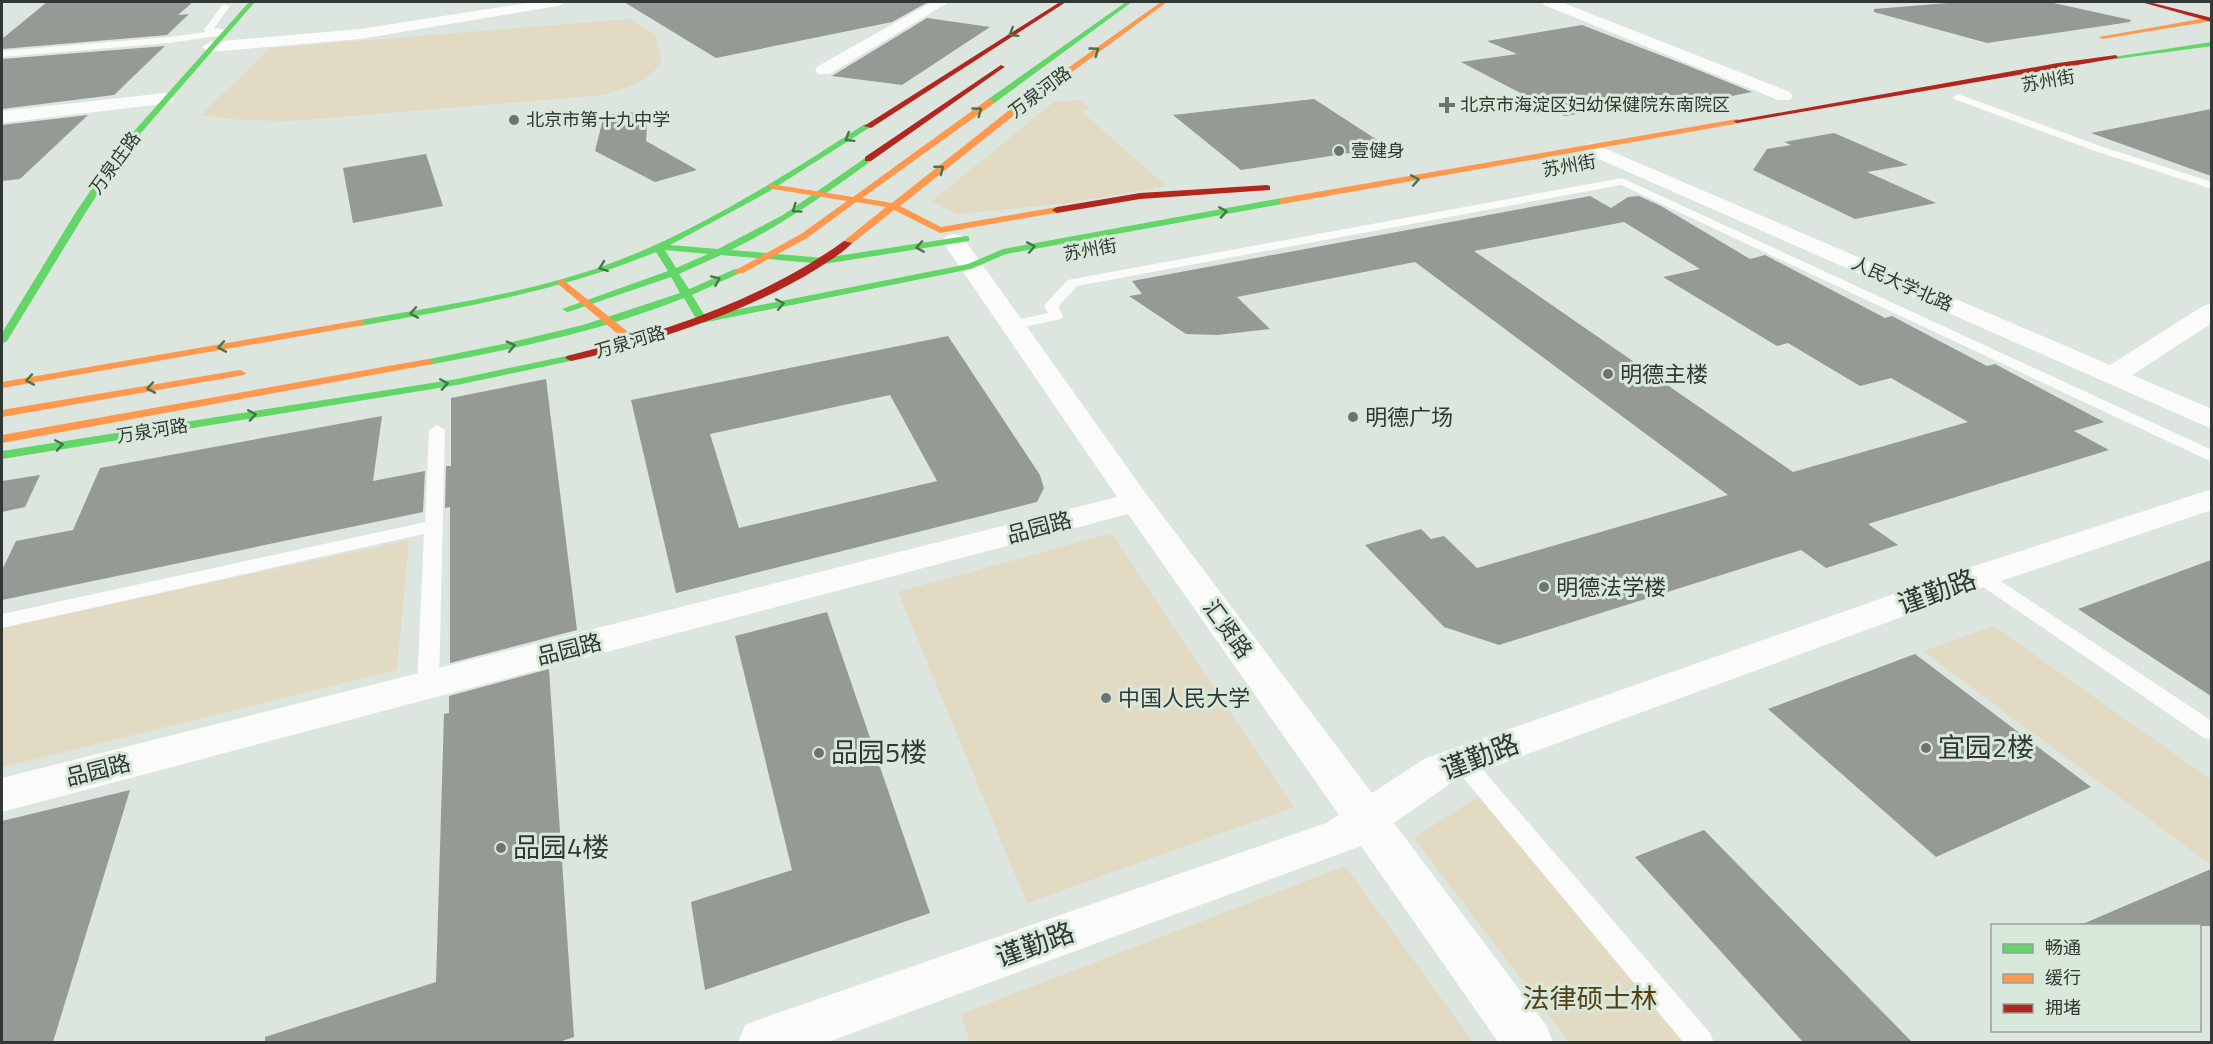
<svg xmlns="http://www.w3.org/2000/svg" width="2213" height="1044" viewBox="0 0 2213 1044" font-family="'Titillium Web','Noto Sans SC',sans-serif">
	<rect width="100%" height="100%" fill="#dce5de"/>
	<g fill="#e2dac2">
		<path d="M630,19L656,35L661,62C648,83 626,88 603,95L290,121L242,120L201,115L271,48Z"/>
		<polygon points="1080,100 1089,108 1081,111 1166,186 1068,203 957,214 932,201 1054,102"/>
		<polygon points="1112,533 1294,807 1027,903 898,592"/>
		<polygon points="409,540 397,670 2,767 2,628"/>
		<polygon points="1994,626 2211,780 2211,865 1923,651"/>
		<polygon points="1479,796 1684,1042 1569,1042 1414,838"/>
		<polygon points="1345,866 1473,1042 970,1042 961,1014"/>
	</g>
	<g fill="#969a94" fill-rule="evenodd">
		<polygon points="47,2 193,2 178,15 189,14 167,35 2,49 2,39"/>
		<polygon points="624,2 928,2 892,22 716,58"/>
		<polygon points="1960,2 2049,2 2131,20 2130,22 1987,43 1874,12 1874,9"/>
		<polygon points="927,18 990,27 902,85 832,76"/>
		<polygon points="1582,25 1686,65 1752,92 1641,114 1625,107 1564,116 1461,62 1517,54 1487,41"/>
		<polygon points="165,46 114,95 2,109 2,59"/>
		<polygon points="1314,99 1388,147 1241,170 1173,115"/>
		<polygon points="2211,109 2211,176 2091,133"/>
		<polygon points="648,111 646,141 697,170 655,182 595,151 604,115"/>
		<polygon points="88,115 20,179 2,181 2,125"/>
		<polygon points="1834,133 1908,165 1867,172 1936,203 1855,219 1753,170 1767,149 1791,145 1784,142"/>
		<polygon points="426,154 443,206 353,223 343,168"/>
		<path d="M1590,196L1611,208L1628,197L1639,196L1661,206L1750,259L1765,255L1885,318L1892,316L1987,366L1995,364L2104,422L2074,431L2109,450L1868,524L1898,545L1826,568L1801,550L1499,645L1444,627L1365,545L1421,529L1431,539L1444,536L1477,568L1728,495L1415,262L1237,297L1270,329L1217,335L1186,334L1129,296L1142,294L1132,281ZM1624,222L1700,269L1663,277L1777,346L1788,343L1860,386L1891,378L1968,422L1793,472L1474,251Z"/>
		<path d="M948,336L1040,475L1044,488L1037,502L676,593L631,400ZM890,395L937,481L739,528L710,434Z"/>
		<polygon points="546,379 577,630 450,663 450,507 445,508 446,466 451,466 451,398"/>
		<polygon points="382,416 373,481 425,471 423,512 2,600 2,570 16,541 73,530 100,468"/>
		<polygon points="40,475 25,507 2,512 2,481"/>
		<polygon points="2211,560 2211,696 2078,609"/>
		<polygon points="827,612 930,913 705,990 691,902 792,870 735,636"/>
		<polygon points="1915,654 2091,787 1936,857 1768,709"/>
		<polygon points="549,669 574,1037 559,1042 265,1042 265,1037 436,982 444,714 449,713 449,696"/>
		<polygon points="130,790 53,1042 2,1042 2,821"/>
		<polygon points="1704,830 1912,1042 1803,1042 1635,857"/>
		<polygon points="2211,869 2211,926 2078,926"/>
	</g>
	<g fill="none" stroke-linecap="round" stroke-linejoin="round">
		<g fill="#fafbfa" fill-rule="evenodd">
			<polygon points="223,4 230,6 214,28 227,30 228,32 224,35 169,43 2,57 2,51 169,37 206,32 204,30"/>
			<polygon points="1958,94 2103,147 2212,182 2212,189 2095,151 1954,99 1953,97"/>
			<polygon points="1622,178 2212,450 2212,462 1621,185 1077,286 1058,307 1063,316 1061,319 1013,329 1006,325 1008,322 1048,313 1044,306 1046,303 1068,280 1073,279"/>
			<polygon points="437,425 445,430 439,686 435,691 428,694 421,691 417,686 424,534 2,628 2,614 425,522 429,430"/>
			<polygon points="1980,570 1987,572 2212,721 2212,740 2204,738 1973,580 1970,576 1973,572"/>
			<polygon points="1463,753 1471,756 1710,1033 1714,1042 1683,1042 1455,768 1452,762 1455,756"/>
		</g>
		<g fill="#fafbfa" fill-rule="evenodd">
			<polygon points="533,2 565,2 558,6 360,39 210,52 202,47 210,42 360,29"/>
			<polygon points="932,2 949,2 830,74 818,74 815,70 818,66"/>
			<polygon points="1542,2 1561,2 1790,92 1793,96 1790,100 1778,100 1544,5"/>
			<polygon points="165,93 171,95 174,99 171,103 2,123 2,111"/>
			<polygon points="1592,143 2110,365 2203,306 2212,303 2212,323 2132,375 2212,409 2212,429 1585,153 1582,149 1585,145"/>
			<polygon points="954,234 962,236 1147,495 1372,793 1424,759 1968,568 2212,489 2212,510 1992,584 1454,781 1394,823 1546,1025 1553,1042 1498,1042 1361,846 828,1042 738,1042 745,1025 763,1018 1326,823 1339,815 1128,514 2,812 2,778 1117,497 942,241 946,236"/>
		</g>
		<g fill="#63d668" fill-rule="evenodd">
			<polygon points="249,2 255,2 126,150 86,212 7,341 2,344 2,333 76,212 120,147"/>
			<polygon points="1126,2 1132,2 993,104 987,104 987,100"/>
			<polygon points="2212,42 2212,46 2116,59 2113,57"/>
			<path d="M865,124L872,126L768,192L670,245L718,249L783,215L868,156L871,157V161C826,194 782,225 731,250L824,258L966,236L969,237V241L824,264L721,255L679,274L689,289L735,269H743L744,271L692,295L705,316L968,264L1003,249L1282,198L1286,201L1282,204L1006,254L971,269L702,323L698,322L684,298C601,331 515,349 428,365L422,362L424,360L508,343L583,325L680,293L671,277L571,311L567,312L562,309L668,271L656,252C561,291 461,308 360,326L355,323L360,320C448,304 539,292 622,259C708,225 787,174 865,124ZM665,250L708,254L676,268Z"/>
			<polygon points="571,355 575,356 575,360 457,385 2,459 2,451 457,379"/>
		</g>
		<g fill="#ff974d" fill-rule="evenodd">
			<polygon points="1161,2 1167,2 1023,108 900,206 941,227 1057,207 1062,210 1060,212 940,233 894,210 850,245 844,245 844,241 886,207 856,202 807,238 743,273 735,273 734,271 801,234 847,201 773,189 769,186 770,184 853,197 987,100 993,100 993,104 862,198 892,203 1017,104"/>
			<polygon points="2212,17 2212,21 2102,39 2099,37"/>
			<polygon points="1737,119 1741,121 1740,123 1282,204 1278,201 1282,198"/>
			<polygon points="562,279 638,340 638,344 630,344 558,284 557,282"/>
			<polygon points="360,320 365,323 364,325 2,388 2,382"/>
			<polygon points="428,359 434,362 432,364 2,443 2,435"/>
			<polygon points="240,370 246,373 244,375 2,417 2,410"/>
		</g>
		<g fill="#b3261e" fill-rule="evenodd">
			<polygon points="1060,2 1066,2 871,128 864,126"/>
			<polygon points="2141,2 2149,2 2212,18 2212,22"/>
			<polygon points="2116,55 2118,58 1737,123 1733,121 2058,63"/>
			<polygon points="1001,65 1005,67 1003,68 871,161 865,161 865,157"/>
			<polygon points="1267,185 1270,186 1270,190 1140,199 1057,213 1052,210 1057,207 1140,193"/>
			<path d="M844,241L852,243C842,254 827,262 815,270C747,312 649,344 571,361L565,358L567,356C664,332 762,300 844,241Z"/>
		</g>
	</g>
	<defs><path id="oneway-chevron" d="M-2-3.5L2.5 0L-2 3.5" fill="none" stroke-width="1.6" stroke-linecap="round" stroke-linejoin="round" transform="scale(1.5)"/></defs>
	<g stroke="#457748">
		<use href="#oneway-chevron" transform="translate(1013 33) rotate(148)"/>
		<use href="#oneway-chevron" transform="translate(1095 51) rotate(-36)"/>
		<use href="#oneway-chevron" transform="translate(978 111) rotate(-36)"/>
		<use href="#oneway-chevron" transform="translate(849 138) rotate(148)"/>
		<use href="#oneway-chevron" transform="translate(940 169) rotate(-38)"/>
		<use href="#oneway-chevron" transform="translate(1415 180) rotate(-10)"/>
		<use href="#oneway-chevron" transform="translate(796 209) rotate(146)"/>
		<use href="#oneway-chevron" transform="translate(1223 212) rotate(-9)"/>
		<use href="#oneway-chevron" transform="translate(920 247) rotate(171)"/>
		<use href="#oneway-chevron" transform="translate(1031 247) rotate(-11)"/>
		<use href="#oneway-chevron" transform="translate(603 267) rotate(160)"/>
		<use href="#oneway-chevron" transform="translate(716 280) rotate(-23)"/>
		<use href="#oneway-chevron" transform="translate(780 304) rotate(-11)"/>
		<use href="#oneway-chevron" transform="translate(414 313) rotate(170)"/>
		<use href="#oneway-chevron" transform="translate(511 346) rotate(-13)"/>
		<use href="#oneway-chevron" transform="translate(222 347) rotate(170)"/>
		<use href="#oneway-chevron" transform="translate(30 380) rotate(170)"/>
		<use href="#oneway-chevron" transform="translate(444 384) rotate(-9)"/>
		<use href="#oneway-chevron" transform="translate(151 388) rotate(170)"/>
		<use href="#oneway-chevron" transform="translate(252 415) rotate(-9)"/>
		<use href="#oneway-chevron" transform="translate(59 445) rotate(-9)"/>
	</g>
	<g fill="#6d746e" stroke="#d8e9db" stroke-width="2">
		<path d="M1444 96h6v6h6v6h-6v6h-6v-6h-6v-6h6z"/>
		<circle cx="514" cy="120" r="6"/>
		<circle cx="1339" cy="151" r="6"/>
		<circle cx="1608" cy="374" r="6"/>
		<circle cx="1353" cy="417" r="6"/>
		<circle cx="1544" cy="587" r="6"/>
		<circle cx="1106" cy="698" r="6"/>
		<circle cx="1926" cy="748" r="6"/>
		<circle cx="819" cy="753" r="6"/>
		<circle cx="501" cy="848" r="6"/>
	</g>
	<g text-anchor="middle" stroke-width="6" stroke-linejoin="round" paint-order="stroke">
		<g font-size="18" fill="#313732" stroke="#d8e9db">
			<text transform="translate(2048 81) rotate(-10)" y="6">苏州街</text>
			<text transform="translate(1040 92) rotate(-37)" y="6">万泉河路</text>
			<text transform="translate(115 163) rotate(-54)" y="6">万泉庄路</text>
			<text transform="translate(1569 166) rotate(-10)" y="6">苏州街</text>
			<text transform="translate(1090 250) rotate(-10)" y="6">苏州街</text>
			<text transform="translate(1902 284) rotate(24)" y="6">人民大学北路</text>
			<text transform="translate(630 342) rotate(-16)" y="6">万泉河路</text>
			<text transform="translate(152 431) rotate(-9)" y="6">万泉河路</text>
		</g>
		<g font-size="18" fill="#313732" stroke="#d8e9db" text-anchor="start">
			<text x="1460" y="111">北京市海淀区妇幼保健院东南院区</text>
			<text x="526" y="126">北京市第十九中学</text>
			<text x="1351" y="157">壹健身</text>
		</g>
		<g font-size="22" fill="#313732" stroke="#d8e9db" text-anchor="start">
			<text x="1620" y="382">明德主楼</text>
			<text x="1365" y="425">明德广场</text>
			<text x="1556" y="595">明德法学楼</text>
			<text x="1118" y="706">中国人民大学</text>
		</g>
		<g font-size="22" fill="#313732" stroke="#d8e9db">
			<text transform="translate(1039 527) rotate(-15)" y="8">品园路</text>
			<text transform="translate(1228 629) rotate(54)" y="8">汇贤路</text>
			<text transform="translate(569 649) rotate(-14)" y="8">品园路</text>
			<text transform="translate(98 770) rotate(-14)" y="8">品园路</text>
		</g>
		<g font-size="27" fill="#313732" stroke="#d8e9db">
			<text transform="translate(1937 592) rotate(-20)" y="9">谨勤路</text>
			<text transform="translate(1480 757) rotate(-21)" y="9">谨勤路</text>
			<text transform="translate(1035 945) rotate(-20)" y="9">谨勤路</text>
		</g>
		<g font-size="27" fill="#313732" stroke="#d8e9db" text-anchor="start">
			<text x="1938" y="757">宜园2楼</text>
			<text x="831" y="762">品园5楼</text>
			<text x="513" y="857">品园4楼</text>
		</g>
		<g font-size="27" fill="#554012" stroke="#d8e9db">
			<text x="1590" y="1008">法律硕士林</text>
		</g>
	</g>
	<rect width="2213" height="1044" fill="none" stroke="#313732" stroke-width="6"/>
	<rect x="1991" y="924" width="210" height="108" fill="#d8e9db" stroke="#95a297" stroke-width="1.5"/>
	<rect x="2003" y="944" width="30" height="9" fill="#63d668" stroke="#95a297" stroke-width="1.5"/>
	<text x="2045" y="954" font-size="18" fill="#313732">畅通</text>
	<rect x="2003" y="974" width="30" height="9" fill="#ff974d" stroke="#95a297" stroke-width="1.5"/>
	<text x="2045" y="984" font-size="18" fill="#313732">缓行</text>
	<rect x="2003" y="1004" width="30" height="9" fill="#b3261e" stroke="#95a297" stroke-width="1.5"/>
	<text x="2045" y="1014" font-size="18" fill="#313732">拥堵</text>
</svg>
